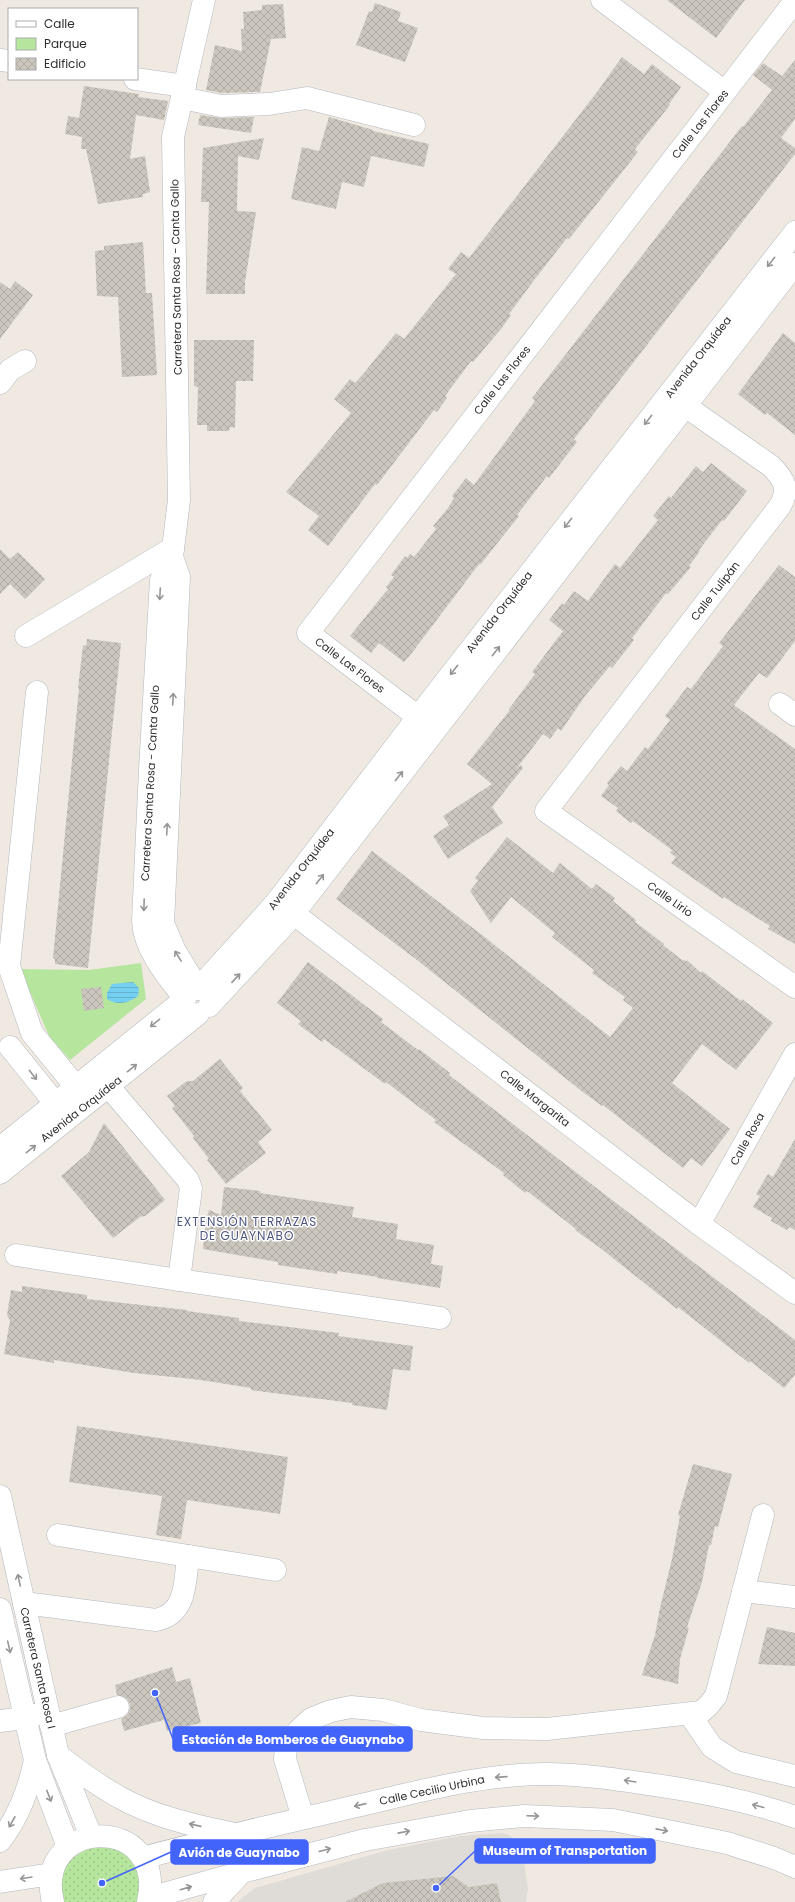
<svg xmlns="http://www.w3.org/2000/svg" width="795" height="1902" viewBox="0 0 795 1902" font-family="Poppins,sans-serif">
	<defs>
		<pattern id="grass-dots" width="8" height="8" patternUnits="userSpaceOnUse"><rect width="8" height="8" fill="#b6e59e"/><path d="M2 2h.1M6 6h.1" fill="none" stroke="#9dc588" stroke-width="1.8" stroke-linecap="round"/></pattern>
		<pattern id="water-rules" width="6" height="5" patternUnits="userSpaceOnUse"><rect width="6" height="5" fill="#75cff0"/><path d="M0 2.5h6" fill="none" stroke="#66b2ce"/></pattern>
		<pattern id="building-cross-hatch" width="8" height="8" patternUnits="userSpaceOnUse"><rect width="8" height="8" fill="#cbc7bf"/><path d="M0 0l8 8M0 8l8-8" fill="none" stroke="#afaba4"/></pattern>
	</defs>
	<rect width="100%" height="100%" fill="#efe9e1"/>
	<polygon fill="url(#grass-dots)" points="101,1840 137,1860 141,1902 58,1902 60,1866"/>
	<polygon fill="#b6e59e" points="141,963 146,999 70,1060 49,1036 20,969 89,970"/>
	<polygon fill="#dfdcd8" points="500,1833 507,1834 519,1843 523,1854 528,1889 526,1902 501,1902 497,1883 469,1887 453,1876 399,1883 356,1902 237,1902 255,1888 388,1850 460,1836"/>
	<path fill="url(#water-rules)" d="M133,982L139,988L138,996C129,1003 117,1006 107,999V993L112,984Z"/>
	<g fill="url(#building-cross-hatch)">
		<polygon points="667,0 745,0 716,38"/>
		<polygon points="375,3 401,12 398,21 418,28 405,62 356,45 369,11 372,12"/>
		<polygon points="283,4 286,38 271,39 260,92 222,93 206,90 215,45 242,51 241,29 244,29 243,12 262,10 262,5"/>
		<polygon points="622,57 644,74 652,64 681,87 669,104 670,105 635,149 638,152 569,239 567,238 535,279 509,314 511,315 501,329 473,362 471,361 445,396 447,398 437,412 434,410 377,485 375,484 328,546 308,530 319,516 286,492 351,413 334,399 350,379 355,383 364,373 396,333 404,339 456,274 448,269 461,252 469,258 600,88"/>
		<polygon points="795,60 795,119 781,138 795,148 795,154 574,439 577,442 549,478 547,476 517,515 519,516 480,565 479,564 411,654 404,662 379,643 371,653 350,636 388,589 386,587 394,577 391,575 405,556 407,558 410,554 414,557 436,529 433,526 448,508 454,498 452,496 466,478 474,485 535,401 532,398 742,126 743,127 772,90 753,75 763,63 782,76"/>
		<polygon points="84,86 139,94 138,97 168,101 164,120 136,115 130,159 145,156 150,192 143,194 143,197 98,204 86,149 81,149 82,137 65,134 68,116 79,118"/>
		<polygon points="200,115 221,118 254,117 251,133 198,125"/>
		<polygon points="329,117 373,130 373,131 429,144 424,167 371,156 364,187 342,182 336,209 291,199 302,147 319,151"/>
		<polygon points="264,138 259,160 238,156 237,211 256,212 245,282 245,294 206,294 209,202 201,202 203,148"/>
		<polygon points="143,242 146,293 152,293 157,375 122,377 118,297 97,296 95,251 104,250 104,246"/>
		<polygon points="15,281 33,295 0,339 0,282 10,289"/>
		<polygon points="783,333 795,343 795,435 767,413 765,415 738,394"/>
		<polygon points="194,340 254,340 253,381 236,381 235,428 230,427 229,431 207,431 207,425 197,425 198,387 194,386"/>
		<polygon points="711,463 747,491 724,521 722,520 699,550 700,551 689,566 691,567 668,594 666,593 632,638 634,640 612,668 610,666 585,696 561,731 558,728 550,739 543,734 517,768 521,765 523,768 492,807 503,823 448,859 433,836 449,825 443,816 492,784 467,764 510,710 509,709 535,674 532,672 563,631 549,620 562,603 564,605 574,591 588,601 615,564 620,568 658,520 653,516 669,496 671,498 696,466 703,472"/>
		<polygon points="0,549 10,559 18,552 45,579 25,599 10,584 0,594"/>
		<polygon points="779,565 795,577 795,641 767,678 759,673 734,705 795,749 795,944 768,929 770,926 724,897 723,899 671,863 676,857 670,853 672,850 633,821 631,823 616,811 618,808 601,796 609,785 607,783 621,766 627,771 645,747 648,749 670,720 665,716 687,687 691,689 723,646 719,643"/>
		<polygon points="87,639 121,643 88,968 55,964 55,959 53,958 79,688 78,688 83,645 86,646"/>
		<polygon points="507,837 553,873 560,863 592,889 596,884 615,898 613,901 636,920 635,922 664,944 663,945 682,960 688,961 701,973 702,971 741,1001 742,999 773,1023 736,1070 702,1044 672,1083 730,1129 702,1166 691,1158 683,1168 603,1105 602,1106 579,1089 417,960 336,899 372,851 482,935 610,1037 633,1008 623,1000 625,997 592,973 594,970 552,937 555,933 511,897 491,923 470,891 478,881 475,878"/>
		<polygon points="308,962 383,1019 381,1022 418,1050 419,1049 450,1073 449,1075 795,1340 795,1375 784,1388 750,1361 749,1363 678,1307 677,1309 599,1247 575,1230 576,1229 527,1191 525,1193 503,1175 504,1173 434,1122 436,1120 386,1082 385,1084 324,1039 322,1042 298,1024 301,1021 277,1003"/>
		<polygon points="101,987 104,1008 84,1011 81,989"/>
		<polygon points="220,1059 243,1088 240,1091 272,1130 258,1142 266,1153 226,1184 207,1160 209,1159 193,1138 194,1136 172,1108 175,1106 167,1096 187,1081 193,1081"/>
		<polygon points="104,1123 165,1200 145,1216 140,1217 113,1238 61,1176 89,1152"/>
		<polygon points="795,1139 795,1230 789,1227 787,1230 771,1221 772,1218 753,1207 760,1196 756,1194 768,1174 773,1177"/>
		<polygon points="224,1187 260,1191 260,1193 354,1207 352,1217 398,1224 396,1239 434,1245 431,1264 443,1266 440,1288 377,1278 378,1277 337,1271 337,1274 324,1272 278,1265 278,1262 203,1249 206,1220 209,1210 221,1215"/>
		<polygon points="22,1286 87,1295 87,1299 187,1310 187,1311 239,1318 239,1321 339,1333 338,1336 413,1346 410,1371 393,1369 387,1410 352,1405 352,1403 251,1390 251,1388 201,1380 134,1373 54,1360 54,1363 4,1354 10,1321 7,1315 11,1290 22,1292"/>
		<polygon points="77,1426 288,1457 280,1514 187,1500 181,1539 156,1535 162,1496 69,1482"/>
		<polygon points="693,1464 732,1474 718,1527 715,1526 711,1545 709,1545 702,1582 687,1627 689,1628 680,1659 678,1684 642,1675 655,1635 660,1608 672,1559 680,1516 678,1515"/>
		<polygon points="767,1627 795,1633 795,1666 758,1664"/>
		<polygon points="172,1667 176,1682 190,1678 201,1723 167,1731 164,1720 124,1731 121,1719 127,1715 130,1710 130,1704 126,1698 117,1695 115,1685"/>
		<polygon points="453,1876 469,1887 497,1883 501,1902 345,1902 383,1883"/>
	</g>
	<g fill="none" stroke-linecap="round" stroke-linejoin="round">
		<defs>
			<g id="minor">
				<polyline points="602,0 725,92"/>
				<polyline points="0,60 9,61"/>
				<polyline points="135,79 185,86"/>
				<polyline points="182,98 221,106 269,104 307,98 414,125"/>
				<polyline points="0,383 10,370 25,361"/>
				<path d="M674,398L771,466C784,479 790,489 780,506L546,811L795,987"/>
				<polyline points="172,557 179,577 163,923 175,951 198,989 274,905 295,878 418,717 795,232"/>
				<polyline points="26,636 173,548"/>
				<polyline points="37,692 9,966 32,1033 76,1087"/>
				<polyline points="780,704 795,715"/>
				<polyline points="435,730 308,633 795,1"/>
				<polyline points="281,904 699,1224 795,1293"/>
				<polyline points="209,1006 287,922 308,895 795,264"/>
				<polyline points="10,1047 55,1103"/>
				<polyline points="109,1087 188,1180 191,1188 179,1280"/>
				<path d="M0,1148L185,999C168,977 144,949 143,921L150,769L161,580L172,557L179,500L173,137L204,0"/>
				<polyline points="0,1173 198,1014"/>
				<polyline points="699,1224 795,1054"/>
				<polyline points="16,1255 179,1280 440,1318"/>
				<polyline points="0,1496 58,1755 91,1836"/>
				<polyline points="58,1535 275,1570"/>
				<polyline points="743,1591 795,1597"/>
				<path d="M24,1603L156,1620C187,1614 185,1581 188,1556"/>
				<polyline points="0,1609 35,1760 68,1847"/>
				<polyline points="690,1715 712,1747 736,1762 795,1776"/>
				<polyline points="0,1721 25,1718 39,1714"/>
				<polyline points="51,1726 118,1707"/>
				<path d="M58,1755C77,1770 97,1785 119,1797C152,1816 192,1825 230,1833"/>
				<polyline points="303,1818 285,1759 286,1747 299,1730 311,1719 331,1711 351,1707 383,1710 421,1720 483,1728 547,1729 701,1712 708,1706 716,1696 763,1515"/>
				<path d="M0,1841C18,1818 29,1788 35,1760"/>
				<path d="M143,1858C215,1838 288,1822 361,1805C421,1791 483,1774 545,1774C580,1774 614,1779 648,1784C698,1791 748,1800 795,1817"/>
				<polyline points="0,1882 52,1874"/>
				<polyline points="149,1898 242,1872 365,1840 470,1821 524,1816 613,1820 727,1843 774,1858 795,1867"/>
				<path d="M53,1902C32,1816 168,1813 148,1902"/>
				<polyline points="214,1902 242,1872"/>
			</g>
		</defs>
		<use href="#minor" stroke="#b4b7c1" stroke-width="23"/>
		<use href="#minor" stroke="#fff" stroke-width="22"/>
	</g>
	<defs><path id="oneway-shaft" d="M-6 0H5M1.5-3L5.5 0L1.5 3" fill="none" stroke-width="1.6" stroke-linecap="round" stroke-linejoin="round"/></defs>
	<g stroke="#969696">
		<use href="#oneway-shaft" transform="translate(771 262) rotate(128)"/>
		<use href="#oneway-shaft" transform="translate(648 420) rotate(128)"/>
		<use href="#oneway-shaft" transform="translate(568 523) rotate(128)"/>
		<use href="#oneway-shaft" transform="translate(160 594) rotate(93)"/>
		<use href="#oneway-shaft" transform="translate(496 651) rotate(-52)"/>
		<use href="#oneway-shaft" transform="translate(454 670) rotate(128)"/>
		<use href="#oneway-shaft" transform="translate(173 699) rotate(-87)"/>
		<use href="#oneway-shaft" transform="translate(399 776) rotate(-52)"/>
		<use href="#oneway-shaft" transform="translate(167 829) rotate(-87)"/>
		<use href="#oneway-shaft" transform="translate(320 879) rotate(-52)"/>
		<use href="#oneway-shaft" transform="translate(144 905) rotate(92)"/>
		<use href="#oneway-shaft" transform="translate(178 956) rotate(-122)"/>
		<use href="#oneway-shaft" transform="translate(236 978) rotate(-47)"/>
		<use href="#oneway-shaft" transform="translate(155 1023) rotate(141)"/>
		<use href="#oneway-shaft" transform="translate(132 1068) rotate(-39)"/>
		<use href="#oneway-shaft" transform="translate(33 1075) rotate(52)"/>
		<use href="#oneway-shaft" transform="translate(31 1149) rotate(-38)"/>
		<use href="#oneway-shaft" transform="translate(19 1580) rotate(-102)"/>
		<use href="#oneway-shaft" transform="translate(9 1647) rotate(77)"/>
		<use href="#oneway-shaft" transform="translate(501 1777) rotate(176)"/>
		<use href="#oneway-shaft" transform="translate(630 1781) rotate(-171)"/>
		<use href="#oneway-shaft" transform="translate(49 1796) rotate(69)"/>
		<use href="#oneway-shaft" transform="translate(360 1805) rotate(167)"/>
		<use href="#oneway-shaft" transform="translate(758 1806) rotate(-165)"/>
		<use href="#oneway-shaft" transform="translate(533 1816) rotate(2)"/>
		<use href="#oneway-shaft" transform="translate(12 1822) rotate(119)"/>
		<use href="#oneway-shaft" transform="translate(195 1825) rotate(-167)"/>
		<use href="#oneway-shaft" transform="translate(662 1830) rotate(11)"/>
		<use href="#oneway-shaft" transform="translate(404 1832) rotate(-11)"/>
		<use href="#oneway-shaft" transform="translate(325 1850) rotate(-15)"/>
		<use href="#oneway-shaft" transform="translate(26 1878) rotate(171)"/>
		<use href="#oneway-shaft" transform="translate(186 1888) rotate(-16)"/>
	</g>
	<g text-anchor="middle" stroke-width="3" stroke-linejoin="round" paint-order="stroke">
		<g font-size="11" fill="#2e2e2e" stroke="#fff">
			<text transform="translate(700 124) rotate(-52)" y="4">Calle Las Flores</text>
			<text transform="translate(176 277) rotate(-91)" y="4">Carretera Santa Rosa - Canta Gallo</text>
			<text transform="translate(698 357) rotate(-52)" y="4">Avenida Orquídea</text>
			<text transform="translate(502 380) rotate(-52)" y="4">Calle Las Flores</text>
			<text transform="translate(715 591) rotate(-52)" y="4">Calle Tulipán</text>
			<text transform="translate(499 612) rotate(-52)" y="4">Avenida Orquídea</text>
			<text transform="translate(350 665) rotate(37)" y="4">Calle Las Flores</text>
			<text transform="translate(150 783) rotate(-87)" y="4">Carretera Santa Rosa - Canta Gallo</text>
			<text transform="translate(301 869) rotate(-52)" y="4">Avenida Orquídea</text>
			<text transform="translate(670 899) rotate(35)" y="4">Calle Lirio</text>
			<text transform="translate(535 1098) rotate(38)" y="4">Calle Margarita</text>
			<text transform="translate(81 1109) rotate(-38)" y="4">Avenida Orquídea</text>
			<text transform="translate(747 1139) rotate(-61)" y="4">Calle Rosa</text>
			<text transform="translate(38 1668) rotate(77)" y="4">Carretera Santa Rosa I</text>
			<text transform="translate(432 1790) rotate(-12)" y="4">Calle Cecilio Urbina</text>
		</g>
		<g font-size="12" letter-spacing="1" fill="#4d5680" stroke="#fff">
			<text x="247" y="1226">EXTENSIÓN TERRAZAS<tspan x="247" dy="14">DE GUAYNABO</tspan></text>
		</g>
	</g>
	<path fill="none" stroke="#4264fb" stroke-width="1.5" d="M155 1693L173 1739M436 1888L475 1851M102 1883L171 1852"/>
	<g fill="#4264fb" stroke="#fff" stroke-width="1.5">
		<circle cx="155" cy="1693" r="4"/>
		<circle cx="436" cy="1888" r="4"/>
		<circle cx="102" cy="1883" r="4"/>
	</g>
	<g fill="#4264fb" stroke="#4264fb" stroke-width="1.5">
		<rect x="173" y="1727" width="239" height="24" rx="4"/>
		<rect x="475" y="1839" width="180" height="24" rx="4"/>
		<rect x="171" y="1840" width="137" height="24" rx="4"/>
	</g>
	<g font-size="12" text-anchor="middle" font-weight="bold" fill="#fff">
		<text x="293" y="1744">Estación de Bomberos de Guaynabo</text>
		<text x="565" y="1855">Museum of Transportation</text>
		<text x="239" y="1857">Avión de Guaynabo</text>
	</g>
	<rect x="8" y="8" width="130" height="72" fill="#ffffff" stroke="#ababab"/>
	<rect x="16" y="21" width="20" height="6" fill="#ffffff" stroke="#ababab"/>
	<text x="44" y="28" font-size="12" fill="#2e2e2e">Calle</text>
	<rect x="16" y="38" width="20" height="12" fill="#b6e59e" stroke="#ababab"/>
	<text x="44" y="48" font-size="12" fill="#2e2e2e">Parque</text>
	<rect x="16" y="58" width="20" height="12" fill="url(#building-cross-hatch)" stroke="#ababab"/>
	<text x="44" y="68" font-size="12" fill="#2e2e2e">Edificio</text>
</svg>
